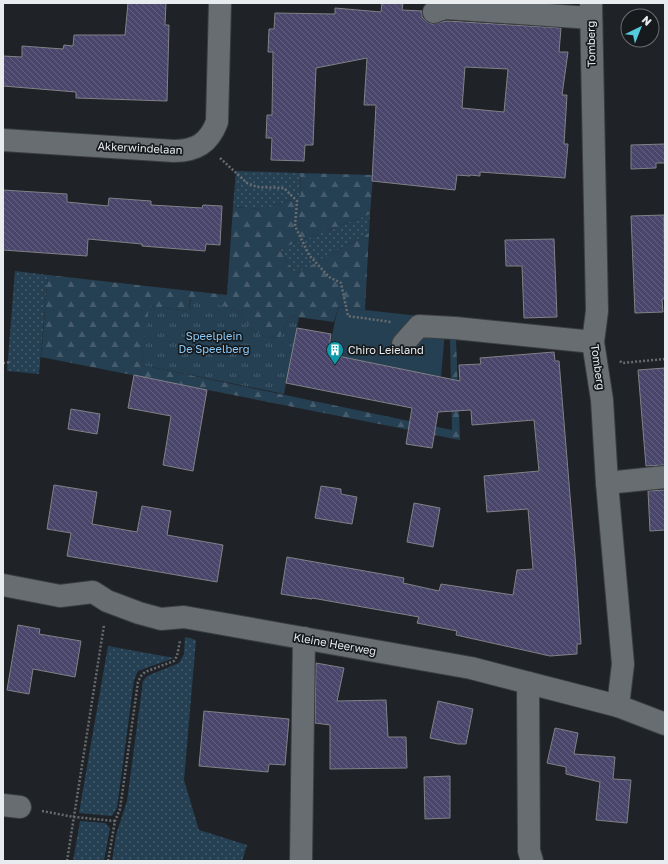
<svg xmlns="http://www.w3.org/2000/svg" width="668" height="864" viewBox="0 0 668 864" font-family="'Golos Text',sans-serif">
	<defs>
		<pattern id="grass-dots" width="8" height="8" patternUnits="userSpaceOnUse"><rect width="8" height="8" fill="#264053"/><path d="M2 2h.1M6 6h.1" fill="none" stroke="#465c6c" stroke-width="1.8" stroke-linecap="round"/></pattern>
		<pattern id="forest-firs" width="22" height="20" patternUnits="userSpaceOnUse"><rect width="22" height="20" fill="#264053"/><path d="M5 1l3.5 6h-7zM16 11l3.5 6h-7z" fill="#465c6c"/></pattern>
		<pattern id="park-tufts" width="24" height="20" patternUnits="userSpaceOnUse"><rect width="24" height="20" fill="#264053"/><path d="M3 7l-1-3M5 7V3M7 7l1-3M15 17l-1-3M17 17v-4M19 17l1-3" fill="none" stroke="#465c6c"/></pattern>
		<pattern id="building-back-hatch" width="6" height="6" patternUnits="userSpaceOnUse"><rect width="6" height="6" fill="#4a456b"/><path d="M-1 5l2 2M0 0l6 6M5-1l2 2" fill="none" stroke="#646080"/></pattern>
	</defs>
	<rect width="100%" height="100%" fill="#1f2327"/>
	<g fill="url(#grass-dots)">
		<polygon points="236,171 300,173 301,195 295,199 263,209 233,207"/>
		<polygon points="370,214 369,233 295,274 280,249"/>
		<polygon points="15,271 48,275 39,374 7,371"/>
		<polygon points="185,637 196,640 184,780 199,830 247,845 242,861 112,861 116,835 127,801 143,681 147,676 179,663 184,654"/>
		<polygon points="108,646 174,658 138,671 134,680 117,808 112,816 79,813"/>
		<polygon points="80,821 105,823 110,828 104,861 73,861"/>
	</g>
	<polygon fill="url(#forest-firs)" points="300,173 373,175 370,214 280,249 295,274 369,233 365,310 338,307 334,322 290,316 280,337 267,338 252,329 235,309 190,299 189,311 150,306 142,365 452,430 450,338 456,339 460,440 41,357 48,275 227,295 233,207 263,209 295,199 301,195"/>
	<polygon fill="url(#park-tufts)" points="191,298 235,309 252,329 267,338 280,337 290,316 299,317 284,394 142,365 149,306 189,311"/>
	<polygon fill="#264053" points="338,307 446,319 441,377 328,354"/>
	<g fill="url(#building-back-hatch)" stroke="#818186" fill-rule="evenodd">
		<polygon points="128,3 166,3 165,25 169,25 167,101 76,98 76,92 3,86 3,56 22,57 22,46 63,49 64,45 73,46 74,35 125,35"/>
		<path d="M382,3H403L402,10L422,11V17L426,21L432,24L447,21L561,28L559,52H568L562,95H567L564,144H568L565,178L480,172V176L470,175V176L457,175L455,190L372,181L376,105H364L367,58L316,68L313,145H305L304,161L271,160L272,138H266L267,115H272L273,52H268L269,29H274L275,13L335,14V8L381,12ZM465,67L508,69L504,112L462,108Z"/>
		<polygon points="665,144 665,163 656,163 656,168 631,169 631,145"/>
		<polygon points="3,190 67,194 67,202 108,206 109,198 151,201 151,205 202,208 203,205 222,206 220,245 206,244 205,251 142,246 142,244 88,239 87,256 3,250"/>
		<polygon points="664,215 665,299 662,299 663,312 635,313 631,216"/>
		<polygon points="554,239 557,317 524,318 522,266 506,266 505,240"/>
		<polygon points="297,328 331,334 328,354 460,381 459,365 481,364 480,358 554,352 555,361 559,361 575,556 581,644 577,644 577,654 550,656 456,635 457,631 417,623 419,617 312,598 312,599 281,594 287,557 404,578 403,583 439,591 441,584 513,595 517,570 533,569 528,509 487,512 484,476 539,471 534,420 472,425 471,410 438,412 432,448 406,444 412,408 286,383"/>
		<polygon points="665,368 665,465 646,466 638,370"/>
		<polygon points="134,375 207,390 193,471 163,465 171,416 128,408"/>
		<polygon points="71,409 100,414 97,434 68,429"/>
		<polygon points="54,485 97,492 92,524 137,532 142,506 171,511 167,535 223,545 217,582 67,556 71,533 47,529"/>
		<polygon points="321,486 341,489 341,494 357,497 352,524 315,518"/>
		<polygon points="665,490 665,530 650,531 648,491"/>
		<polygon points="414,503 440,508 433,547 407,542"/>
		<polygon points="18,625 40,629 39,634 81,641 75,677 33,669 29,694 7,690"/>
		<polygon points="316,663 344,668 337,701 386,700 388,737 406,737 407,768 330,769 330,725 315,723"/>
		<polygon points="438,701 473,709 466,744 458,744 430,738"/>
		<polygon points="204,711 289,719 285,765 269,764 268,772 199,766"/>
		<polygon points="555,728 578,733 574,754 615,757 613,779 631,780 627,823 596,820 600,782 566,774 566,767 547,763"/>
		<polygon points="450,776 450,818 425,819 424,777"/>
	</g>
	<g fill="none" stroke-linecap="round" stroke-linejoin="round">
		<defs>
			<g id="minor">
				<polyline points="591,3 597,311 593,342 602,400 607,483 623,664 618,706"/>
				<polyline points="434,12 445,8 591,18"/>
				<path d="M3,140L174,151C196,151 209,143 217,122L220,3"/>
				<polyline points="403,344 419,326 455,328 593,342"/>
				<polyline points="607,483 665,477"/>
				<polyline points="3,585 60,596 93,592 107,601 139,613 161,619 184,617 471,668 618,706 665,724"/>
				<polyline points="528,683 529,851 532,861"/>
				<polyline points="3,805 20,807"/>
				<polyline points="301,861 304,638"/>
			</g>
		</defs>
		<use href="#minor" stroke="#3a3e41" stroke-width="24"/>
		<g stroke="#686c6f" stroke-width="2.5" stroke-dasharray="2 2" stroke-linecap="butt">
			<polyline points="220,158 247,183 257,187 284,188 297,201 295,226 309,255 329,277 341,283 348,316 391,322"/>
			<polyline points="620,361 622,363 665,359"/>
			<polyline points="3,363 11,362"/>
			<polyline points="42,811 74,817 115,821"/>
			<polyline points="67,861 104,625"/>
			<polyline points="108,861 115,821 120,809 138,682 141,676 145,672 174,661 177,656 180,641"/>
		</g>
		<use href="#minor" stroke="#686d71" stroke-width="22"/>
	</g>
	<defs>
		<symbol id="building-pin" viewBox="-11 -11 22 30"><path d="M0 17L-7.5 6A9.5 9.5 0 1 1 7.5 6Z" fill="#0f9aa8" stroke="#161a1d"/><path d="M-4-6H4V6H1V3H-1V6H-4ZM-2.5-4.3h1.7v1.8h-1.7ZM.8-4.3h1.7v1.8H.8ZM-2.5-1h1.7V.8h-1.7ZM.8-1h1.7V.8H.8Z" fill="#fff"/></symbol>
	</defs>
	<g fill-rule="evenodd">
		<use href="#building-pin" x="325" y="340" width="20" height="27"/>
	</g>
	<g text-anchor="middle" stroke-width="3.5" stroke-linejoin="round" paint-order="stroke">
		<g font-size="11" fill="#e9ecee" stroke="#161a1d">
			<text transform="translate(591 44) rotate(-91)" y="4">Tomberg</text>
			<text transform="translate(140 148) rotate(3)" y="4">Akkerwindelaan</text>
			<text transform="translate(598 367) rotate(82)" y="4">Tomberg</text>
			<text transform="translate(335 644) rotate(10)" y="4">Kleine Heerweg</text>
		</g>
		<g font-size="11" fill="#8ac8f7" stroke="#161a1d">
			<text x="214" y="340">Speelplein<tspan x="214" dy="13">De Speelberg</tspan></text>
		</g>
		<g font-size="11" fill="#e9ecee" stroke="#161a1d" text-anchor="start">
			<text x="348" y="354">Chiro Leieland</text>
		</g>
	</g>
	<rect width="668" height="864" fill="none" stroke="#e9ecee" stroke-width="8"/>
	<g transform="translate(640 28) rotate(43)"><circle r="19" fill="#161a1d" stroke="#6a6e71"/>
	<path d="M0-3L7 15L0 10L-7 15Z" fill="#54cadc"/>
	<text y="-6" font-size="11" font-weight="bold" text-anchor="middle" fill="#e9ecee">N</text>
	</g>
</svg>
